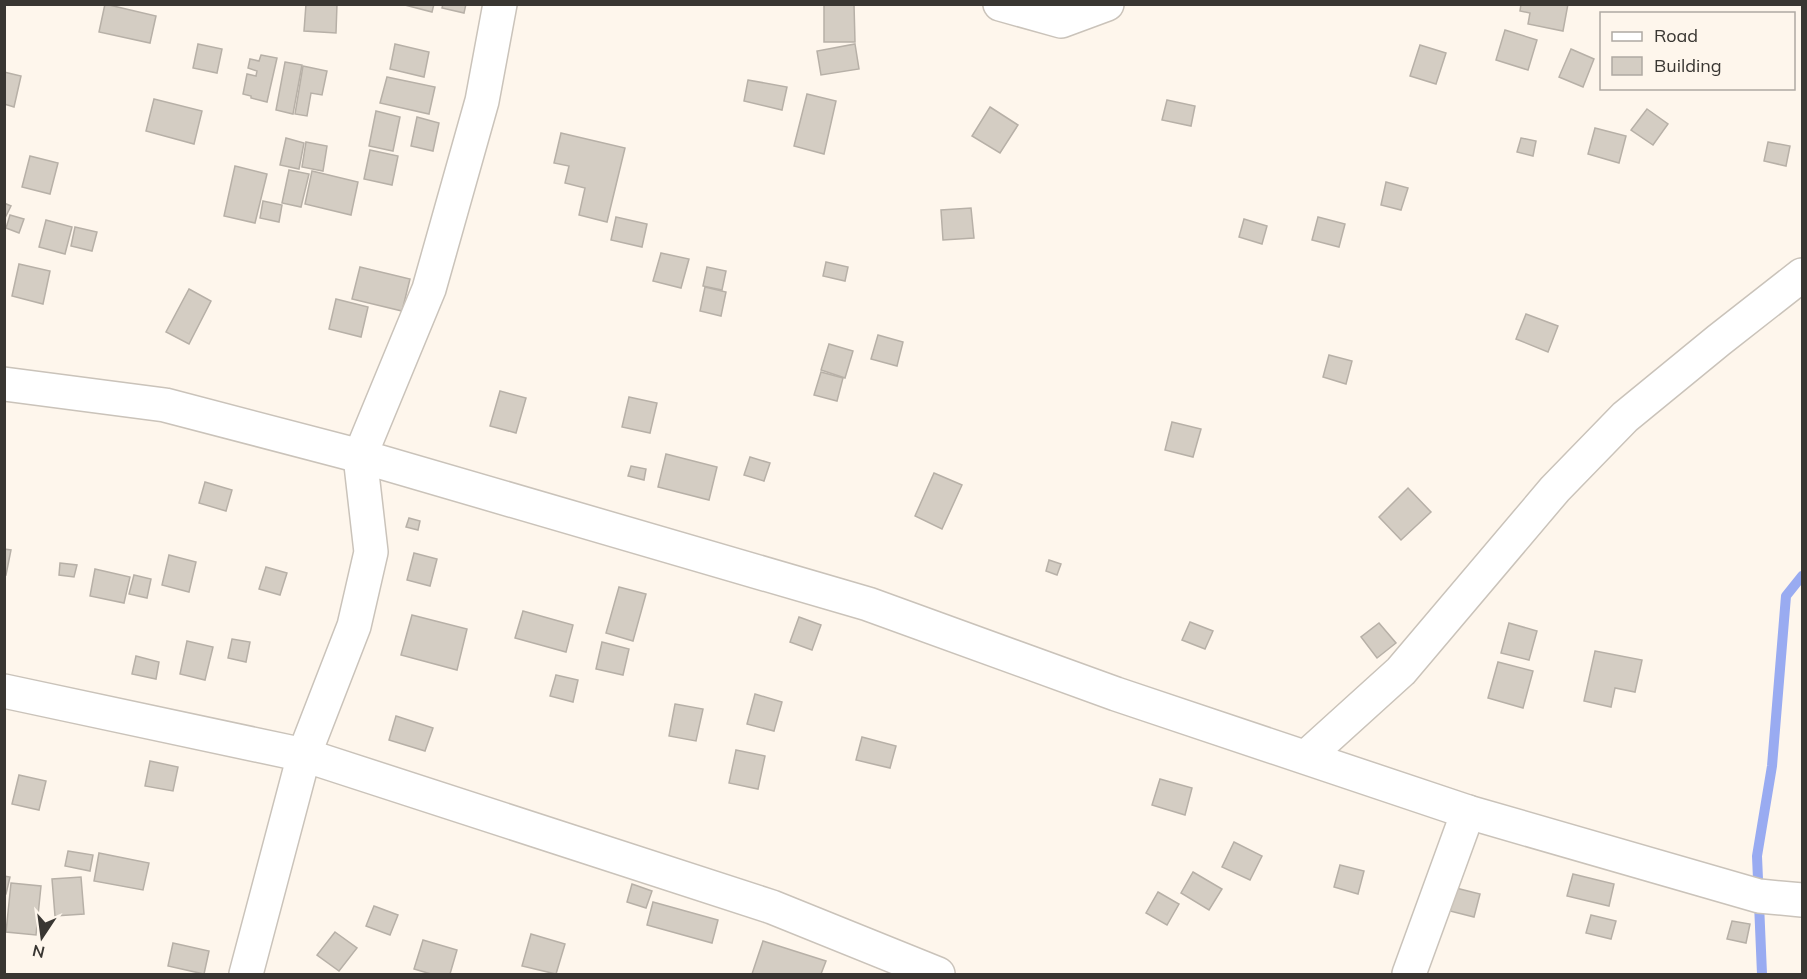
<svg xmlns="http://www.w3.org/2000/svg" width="1807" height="979" viewBox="0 0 1807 979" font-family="Mulish,sans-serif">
	<rect width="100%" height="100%" fill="#fef6ec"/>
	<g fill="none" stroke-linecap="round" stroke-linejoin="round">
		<polyline stroke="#99abf1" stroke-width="10" points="1762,974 1757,856 1772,766 1786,596 1802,576"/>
	</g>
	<g fill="#d4cdc3" stroke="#b7b0a7" stroke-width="1.5">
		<polygon points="105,4 156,16 150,43 99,32"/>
		<polygon points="306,4 337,4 336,33 304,31"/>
		<polygon points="401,4 434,4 432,12"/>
		<polygon points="443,4 466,4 464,13 442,8"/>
		<polygon points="824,4 854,4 855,42 824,42"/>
		<polygon points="1521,4 1568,4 1563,31 1528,24 1530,13 1520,11"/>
		<polygon points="1505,30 1537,40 1528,70 1496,60"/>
		<polygon points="198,44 222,49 217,73 193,68"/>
		<polygon points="395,44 429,52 424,77 390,69"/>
		<polygon points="855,44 859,69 821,75 817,51"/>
		<polygon points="1420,45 1446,53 1436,84 1410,76"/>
		<polygon points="1571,49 1594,59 1583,87 1559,77"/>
		<polygon points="261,55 277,58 267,102 251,98 251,96 243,94 247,74 256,76 257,71 248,68 250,59 259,61"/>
		<polygon points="285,62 302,65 293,114 276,110"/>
		<polygon points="303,66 327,71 322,95 311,93 307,116 295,114"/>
		<polygon points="4,72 21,76 14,107 4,104"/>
		<polygon points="387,77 435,87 429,114 380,103"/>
		<polygon points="748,80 787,87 782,110 744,101"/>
		<polygon points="807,94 836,101 824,154 794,146"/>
		<polygon points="154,99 202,111 194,144 146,131"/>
		<polygon points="1167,100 1195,106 1191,126 1162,120"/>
		<polygon points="990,107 1018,125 1000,153 972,136"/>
		<polygon points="1647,109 1668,124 1653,145 1631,130"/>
		<polygon points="376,111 400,117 393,151 369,146"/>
		<polygon points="417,117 439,123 433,151 411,146"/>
		<polygon points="1595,128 1626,136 1619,163 1588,154"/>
		<polygon points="561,133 625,148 607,222 579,215 585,188 565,183 569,166 554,163"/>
		<polygon points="286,138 304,143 299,169 280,165"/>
		<polygon points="1521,138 1536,141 1533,156 1517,152"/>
		<polygon points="306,142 327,146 323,171 302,167"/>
		<polygon points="1768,142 1790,146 1786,166 1764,161"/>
		<polygon points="370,150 398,156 392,185 364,179"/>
		<polygon points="30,156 58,163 50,194 22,187"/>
		<polygon points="235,166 267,174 255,223 224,216"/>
		<polygon points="289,170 309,174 301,207 282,203"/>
		<polygon points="312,171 358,182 351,215 305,204"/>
		<polygon points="1386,182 1408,188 1401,210 1381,205"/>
		<polygon points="263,201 282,205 279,222 260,218"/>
		<polygon points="4,203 11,206 4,220"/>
		<polygon points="971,208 974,238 943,240 941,210"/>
		<polygon points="10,215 24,219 19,233 6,228"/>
		<polygon points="616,217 647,224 642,247 611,240"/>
		<polygon points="1318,217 1345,224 1339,247 1312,240"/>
		<polygon points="1244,219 1267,226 1262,244 1239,237"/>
		<polygon points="46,220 72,227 65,254 39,247"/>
		<polygon points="75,227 97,232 92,251 71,246"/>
		<polygon points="661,253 689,259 681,288 653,281"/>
		<polygon points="826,262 848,267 845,281 823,276"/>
		<polygon points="19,264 50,271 43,304 12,296"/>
		<polygon points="360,267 410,279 402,311 352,299"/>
		<polygon points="707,267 726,271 722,290 703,286"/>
		<polygon points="705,287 726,292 721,316 700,311"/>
		<polygon points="189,289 211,301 189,344 166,332"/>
		<polygon points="336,299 368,307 361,337 329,329"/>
		<polygon points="1526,314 1558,326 1548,352 1516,339"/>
		<polygon points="878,335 903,342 897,366 871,359"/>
		<polygon points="829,344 853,351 845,378 821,370"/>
		<polygon points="1329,355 1352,361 1346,384 1323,377"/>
		<polygon points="821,372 843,378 837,401 814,395"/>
		<polygon points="500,391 526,398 516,433 490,426"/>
		<polygon points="629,397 657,403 650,433 622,427"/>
		<polygon points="1172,422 1201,429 1193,457 1165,450"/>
		<polygon points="666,454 717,467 709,500 658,487"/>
		<polygon points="750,457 770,463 764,481 744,475"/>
		<polygon points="631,466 646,469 644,480 628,476"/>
		<polygon points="934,473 962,485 942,529 915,516"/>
		<polygon points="205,482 232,490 226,511 199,503"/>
		<polygon points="1408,488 1431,512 1401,540 1379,517"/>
		<polygon points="409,518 420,521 418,530 406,527"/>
		<polygon points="4,549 11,550 6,575 4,574"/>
		<polygon points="414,553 437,559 430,586 407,580"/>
		<polygon points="169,555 196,562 189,592 162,585"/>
		<polygon points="1049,560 1061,564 1057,575 1046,571"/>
		<polygon points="60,563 77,565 74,577 59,575"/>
		<polygon points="266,567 287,573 280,595 259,589"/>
		<polygon points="95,569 130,577 124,603 90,596"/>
		<polygon points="134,575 151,579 147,598 129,594"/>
		<polygon points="619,587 646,594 633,641 606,633"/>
		<polygon points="523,611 573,625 566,652 515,638"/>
		<polygon points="412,615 467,629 457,670 401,655"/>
		<polygon points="799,617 821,625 812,650 790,642"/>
		<polygon points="1190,622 1213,631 1205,649 1182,640"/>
		<polygon points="1379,623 1396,643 1377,658 1361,637"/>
		<polygon points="1509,623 1537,631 1529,660 1501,653"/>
		<polygon points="232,639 250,642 246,662 228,658"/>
		<polygon points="187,641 213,647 205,680 180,674"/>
		<polygon points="602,642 629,649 623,675 596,669"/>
		<polygon points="1595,651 1642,660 1635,692 1615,688 1611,707 1584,701"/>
		<polygon points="136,656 159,662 156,679 132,674"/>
		<polygon points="1498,662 1533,671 1523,708 1488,698"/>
		<polygon points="556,675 578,680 573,702 550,696"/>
		<polygon points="755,694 782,702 774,731 747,724"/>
		<polygon points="675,704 703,709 696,741 669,736"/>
		<polygon points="396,716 433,728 425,751 389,740"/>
		<polygon points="862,737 896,746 890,768 856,760"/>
		<polygon points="736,750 765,756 758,789 729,783"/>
		<polygon points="150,761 178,767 173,791 145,786"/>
		<polygon points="19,775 46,781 39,810 12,804"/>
		<polygon points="1160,779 1192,788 1185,815 1152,805"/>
		<polygon points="1234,842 1262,856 1250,880 1222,867"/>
		<polygon points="68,851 93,855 90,871 65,866"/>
		<polygon points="99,853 149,863 143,890 94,881"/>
		<polygon points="1340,865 1364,871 1358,894 1334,887"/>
		<polygon points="1193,872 1222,889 1209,910 1181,893"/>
		<polygon points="1573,874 1614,884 1609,906 1567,896"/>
		<polygon points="4,876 10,877 6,894 4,894"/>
		<polygon points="81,877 84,914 55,916 52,879"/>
		<polygon points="11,883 41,886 36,935 6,932"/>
		<polygon points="632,884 652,891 646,908 627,902"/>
		<polygon points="1456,888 1480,894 1474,917 1450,911"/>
		<polygon points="1158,892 1179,904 1167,925 1146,913"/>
		<polygon points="653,902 718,920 712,943 647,925"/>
		<polygon points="374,906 398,915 390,935 366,926"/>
		<polygon points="1591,915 1616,921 1611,939 1586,933"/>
		<polygon points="1732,921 1750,924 1746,943 1727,939"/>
		<polygon points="335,932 357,948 339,971 317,955"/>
		<polygon points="531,934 565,944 556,974 522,966"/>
		<polygon points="423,940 457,950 450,974 431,974 414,969"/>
		<polygon points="763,941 826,961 821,974 752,974"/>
		<polygon points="173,943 209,951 204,974 168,966"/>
	</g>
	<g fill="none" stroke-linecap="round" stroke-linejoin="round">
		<defs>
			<g id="street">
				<polyline points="1000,4 1061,21 1107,4"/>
				<polyline points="4,384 165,405 360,456 868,604 1116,694 1468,812 1759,896 1802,900"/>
				<polyline points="4,691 304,755 772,907 938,974"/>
				<polyline points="1306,757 1401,671 1555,489 1625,417 1719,340 1802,275"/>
				<polyline points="246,974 304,755 354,626 371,552 360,456 429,289 482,101 500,4"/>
				<polyline points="1409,974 1468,812"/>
			</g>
		</defs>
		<use href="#street" stroke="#cac3ba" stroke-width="36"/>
		<use href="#street" stroke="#fff" stroke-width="33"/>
	</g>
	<rect width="1807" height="979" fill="none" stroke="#393632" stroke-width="12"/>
	<rect x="1600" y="12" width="195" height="78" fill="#fef6ec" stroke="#afa9a2" stroke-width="1.5"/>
	<rect x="1612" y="32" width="30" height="9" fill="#ffffff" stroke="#afa9a2" stroke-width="1.5"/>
	<text x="1654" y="42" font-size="18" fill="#393632">Road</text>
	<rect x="1612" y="57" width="30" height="18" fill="#d4cdc3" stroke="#afa9a2" stroke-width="1.5"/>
	<text x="1654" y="72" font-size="18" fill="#393632">Building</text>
	<g transform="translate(42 937) rotate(193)" stroke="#fef6ec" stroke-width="4.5" paint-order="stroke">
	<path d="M0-4.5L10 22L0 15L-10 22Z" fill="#393632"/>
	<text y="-9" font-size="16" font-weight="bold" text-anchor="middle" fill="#393632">N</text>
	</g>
</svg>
